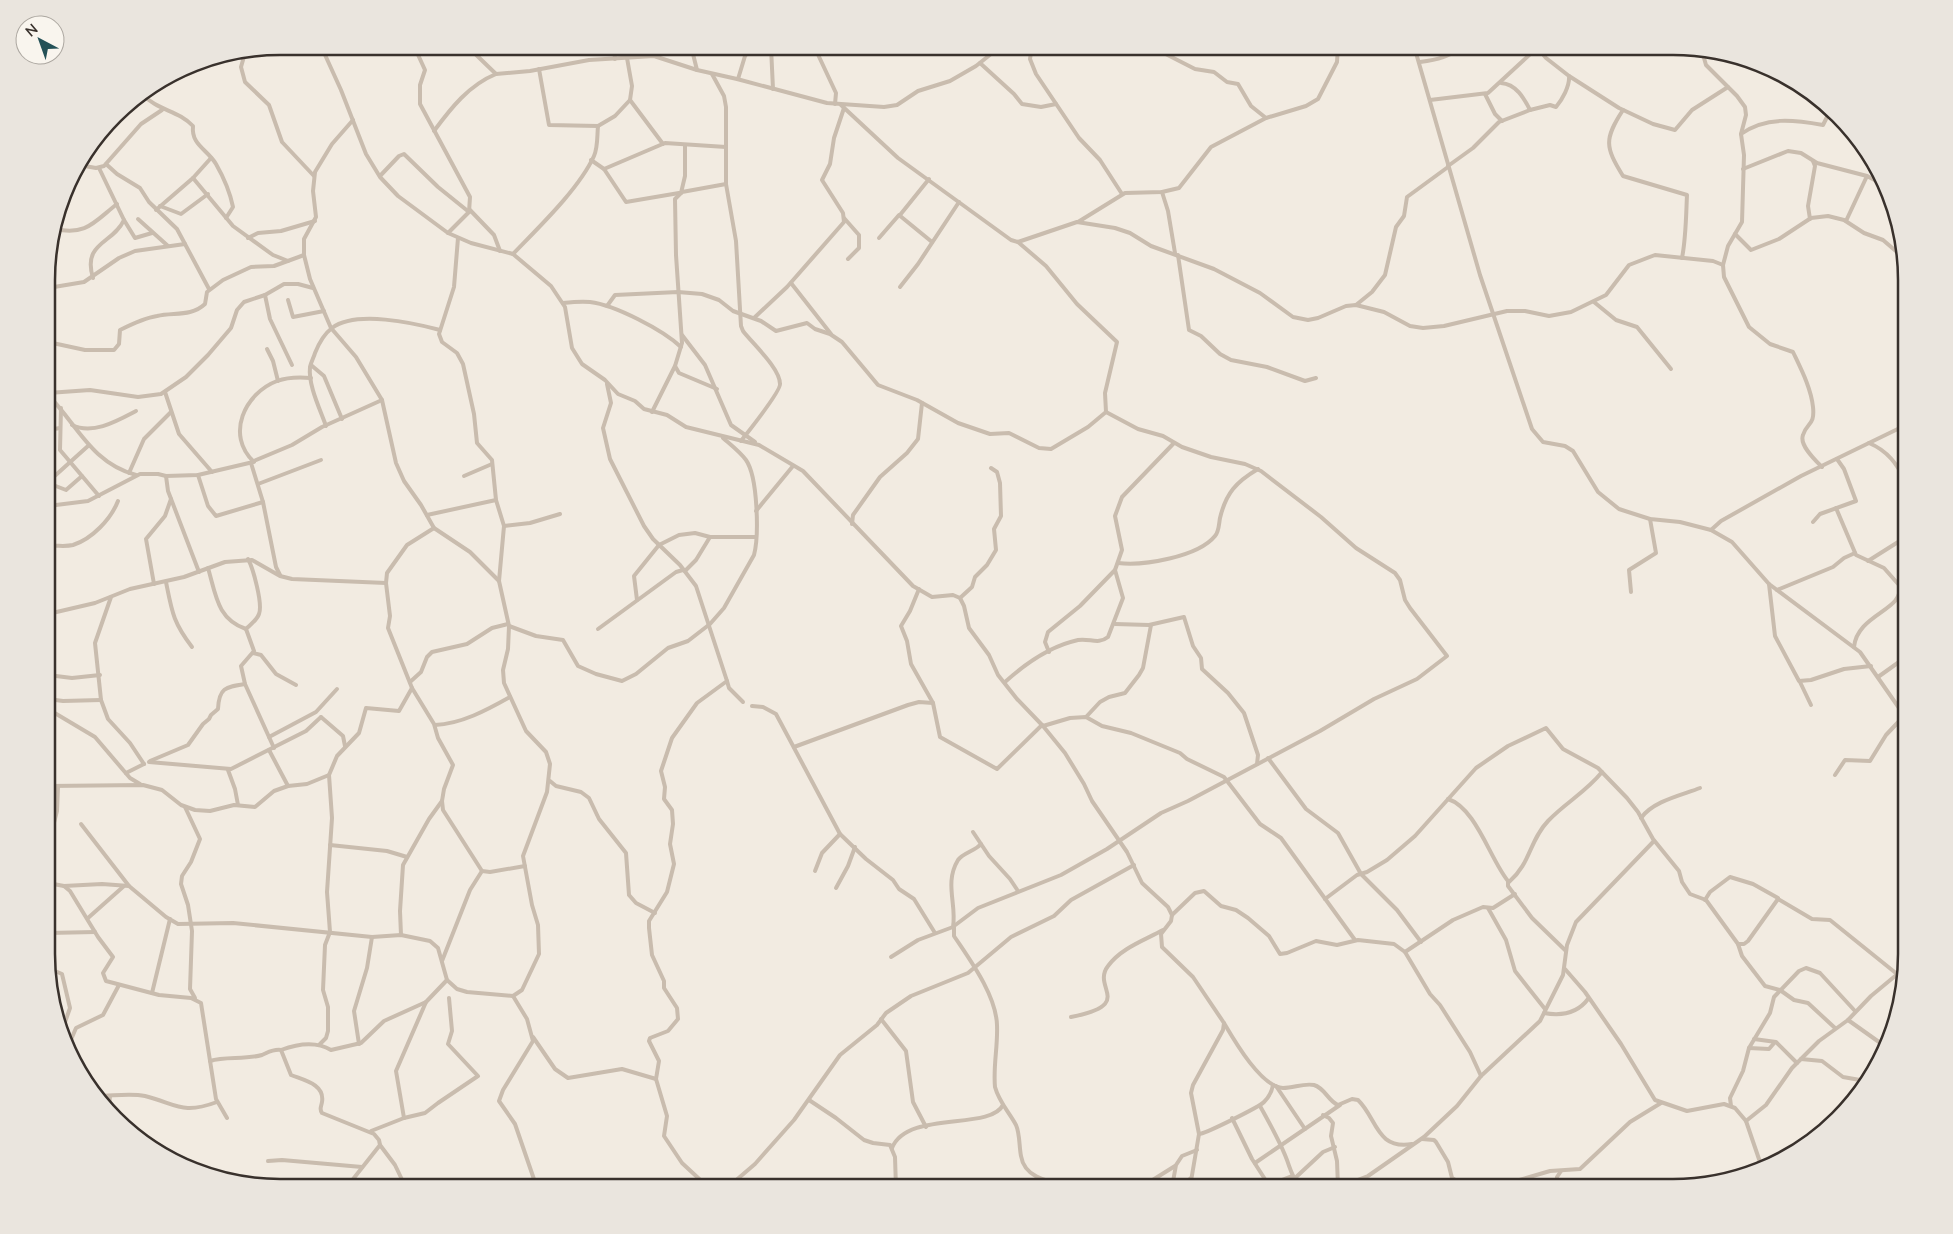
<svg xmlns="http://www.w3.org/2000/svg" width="1953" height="1234" viewBox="0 0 1953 1234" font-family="Lato,sans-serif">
	<rect width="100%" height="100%" fill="#f2ebe1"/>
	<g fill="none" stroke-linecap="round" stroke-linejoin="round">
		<g stroke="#c9bcae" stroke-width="4">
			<polyline points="321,46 341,90 366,154 380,177 398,196 448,233 471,243 513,254 551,286 565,307 572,348 582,364 605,380 618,394 635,401 644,409 667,415 686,427 759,445 803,471 913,586 932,597 953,595 960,598 964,606 969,628 989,655 998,675 1017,699 1043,726 1065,753 1084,784 1092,801 1127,852 1142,883 1168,907 1172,915 1171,921 1161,934 1162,947 1193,977 1224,1023 1223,1030 1193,1085 1191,1093 1199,1134 1190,1187"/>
			<polyline points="414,46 425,70 420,85 420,104 470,197 469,212 448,233"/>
			<polyline points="467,46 496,74 530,71 589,60 654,56 697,70 737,79 827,103 884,107 897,105 918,91 950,81 976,66 1001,46"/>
			<polyline points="614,46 615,59"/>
			<polyline points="691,46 697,70"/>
			<polyline points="814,46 836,93 835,104"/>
			<polyline points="1032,46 1030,59 1036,74 1079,138 1100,160 1122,194"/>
			<polyline points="1150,46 1195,69 1214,72 1227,82 1238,84 1251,106 1266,118 1306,106 1318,99 1337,62 1338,46"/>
			<polyline points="1414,46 1480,275 1532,429 1543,442 1565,446 1573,451 1598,492 1619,509 1650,519 1680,522 1711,530 1732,542 1769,584 1860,652 1906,718"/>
			<polyline points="771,47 773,89"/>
			<path d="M1702,51L1706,65L1737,96L1745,107L1746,115L1741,134L1744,155L1742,222L1728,246L1723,265L1724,277L1749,327L1770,344L1793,352C1801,369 1811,388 1813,407C1815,426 1807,422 1803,435C1799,445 1815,460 1822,467"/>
			<polyline points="245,53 241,67 245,82 269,105 282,142 314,176"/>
			<polyline points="654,56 655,46"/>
			<path d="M1420,62C1442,59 1447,56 1467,46"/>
			<polyline points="980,63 1014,94 1022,104 1041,107 1056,104"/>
			<polyline points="539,69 549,125 598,126 615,116 630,100 632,86 627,58"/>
			<path d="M712,74L724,96L726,107V184L736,241L741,326L743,331C752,343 780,368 780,384C781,391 748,432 741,441"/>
			<polyline points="1569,76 1619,108 1653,124 1675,130 1692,110 1728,87"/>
			<polyline points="738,79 745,56 750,50 775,46"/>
			<path d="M1501,83C1516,84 1524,98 1530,110"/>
			<path d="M142,94C158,111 178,110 193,126C191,145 207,149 216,164C224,178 230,192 233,207L226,218"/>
			<polyline points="1485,94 1495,114 1502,121"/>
			<polyline points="630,100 663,144"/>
			<polyline points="1430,100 1488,93 1539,46"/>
			<polyline points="841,105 898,158 1011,240 1018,242 1077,222 1115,228 1130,233 1151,246 1214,269 1260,293 1293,317 1308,320 1318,318 1346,306 1356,305 1384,312 1410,326 1423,328 1444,326 1507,311 1525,311 1549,316 1571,312 1606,295 1629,265 1655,255 1713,261 1723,265"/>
			<path d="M1623,110C1604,139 1605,147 1623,176L1687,195C1686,216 1686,238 1682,258"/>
			<path d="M434,131C451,108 469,85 496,74"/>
			<path d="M1741,134C1766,116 1795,120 1823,125L1829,113"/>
			<polyline points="591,160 604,169 626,202 679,193"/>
			<polyline points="106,164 117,174 140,188 149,202 177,229 209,289"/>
			<polyline points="79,165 96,168 104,166 141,124 162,110"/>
			<path d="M1448,166L1473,148L1499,122L1530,110L1550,105L1556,107C1562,100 1570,86 1569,76L1546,58L1536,46"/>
			<polyline points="604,169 665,143 726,147"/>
			<polyline points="1743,169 1788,151 1801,153 1817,163 1867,176 1882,184"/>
			<polyline points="380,176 399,156 404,154 438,187 469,212"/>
			<polyline points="193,178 233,226 273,255 288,261"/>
			<polyline points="1162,192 1168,211 1175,253"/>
			<polyline points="681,193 685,176 685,146"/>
			<polyline points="160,206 181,214 208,194"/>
			<polyline points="156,210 193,178 211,158"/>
			<polyline points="470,210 494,235 500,251"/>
			<polyline points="900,215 929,179"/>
			<polyline points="844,218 859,235 859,248 848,259"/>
			<polyline points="138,219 168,246"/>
			<polyline points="1810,219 1808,206 1815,166 1813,161"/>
			<polyline points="124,220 135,238 152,233"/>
			<polyline points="1846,221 1867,176"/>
			<polyline points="1078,222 1125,193 1162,192 1179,188 1211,147 1266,118"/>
			<path d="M55,229C86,236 94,222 117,204"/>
			<polyline points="1735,234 1751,250 1779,239 1811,218 1828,216 1844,220 1864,233 1883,240 1904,258"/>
			<polyline points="248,238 258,233 281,231 315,221"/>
			<polyline points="879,238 899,215 932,242"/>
			<path d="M513,254C538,228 579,189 594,156C598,147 597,136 598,126"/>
			<polyline points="304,255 310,279 331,328 356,357 382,400 396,463 404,481 421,505 434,528 470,552 499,581"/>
			<polyline points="1178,255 1189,330 1201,336 1220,354 1231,360 1267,367 1305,381 1316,378"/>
			<path d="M93,278C82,242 113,244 124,220L99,168"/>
			<polyline points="791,283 831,334"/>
			<polyline points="900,287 918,264 959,202"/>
			<polyline points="48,288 84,282 119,258 135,251 185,244"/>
			<polyline points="265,295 270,319 292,365"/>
			<polyline points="288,300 293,317 324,311"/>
			<polyline points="1594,302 1616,320 1637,327 1671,369"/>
			<path d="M563,303C572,302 581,301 590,302C615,305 663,330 681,347"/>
			<polyline points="1356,305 1372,292 1385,275 1396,227 1404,216 1407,197 1448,167"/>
			<polyline points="607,306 615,295 678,292 702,294 719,300 733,311 761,321 776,331 807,323 815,329 830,334 842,342 878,385 917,400 958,423 990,434 1009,433 1039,448 1051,449 1088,427 1106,412 1105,393 1117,342 1077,304 1046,266 1018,242"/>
			<polyline points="754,318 787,287 844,222 843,213 822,180 830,164 834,138 844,108"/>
			<polyline points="682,335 705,365 731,425 755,442"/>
			<path d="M48,342L85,350H114L119,344L120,330C132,324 144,318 157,316C174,312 191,317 205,304L207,292L223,280L251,267L274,266L304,255V239L316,217L313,191L315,172L332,144L353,120"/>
			<polyline points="267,349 273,361 278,381"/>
			<polyline points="311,365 324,376 342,419"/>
			<polyline points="675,366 679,373 717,389"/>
			<polyline points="607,384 611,403 603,428 610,459 644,526 653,539 680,565 696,586 727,681 697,703 672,738 661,771 665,787 664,799 672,810 673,824 670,844 674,864 667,892 649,921 649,928 652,955 664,981 664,988 677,1008 678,1019 668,1031 650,1038 649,1041 659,1061 656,1079 667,1116 664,1136 682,1163 709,1188"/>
			<polyline points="165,392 179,434 212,472"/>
			<polyline points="48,393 90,390 138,397 161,394 186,377 208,355 231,328 237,310 244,302 265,295 284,284 298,284 313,288"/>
			<path d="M48,395C77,424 91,463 136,475"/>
			<polyline points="61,408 60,450 99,496"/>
			<polyline points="652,412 675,366 682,343 676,255 675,199 682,192 726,184"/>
			<path d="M72,425C93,435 117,421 136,411"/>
			<path d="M326,426C320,409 308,385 310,367C311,362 314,357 315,353C319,343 324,334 332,328C356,310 414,323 440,330"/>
			<polyline points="48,430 60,428"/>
			<path d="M1869,443C1888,451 1897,464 1906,482"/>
			<path d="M254,462C225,435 245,393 277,381C288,377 300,377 311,378"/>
			<polyline points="251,463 263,502 276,567 280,575"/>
			<polyline points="129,473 144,439 171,412"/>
			<polyline points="198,475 208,506 216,516 263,502"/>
			<polyline points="166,476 168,491 199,572"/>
			<polyline points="464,476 492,464"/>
			<polyline points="48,482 88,446"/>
			<polyline points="48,483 66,490 82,476"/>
			<polyline points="258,484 321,460"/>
			<polyline points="1836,508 1856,555 1884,568 1899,585"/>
			<polyline points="48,509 56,505 88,501 140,474 158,474 166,476 198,475 249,463 292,445 322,427 382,400"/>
			<polyline points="756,511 793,466"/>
			<polyline points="427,515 496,500"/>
			<polyline points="1813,522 1820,514 1856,501 1844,469 1837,459"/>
			<polyline points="852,524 853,515 880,477 907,453 918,439 922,403"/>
			<polyline points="504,526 530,523 560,514"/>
			<polyline points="1711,530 1721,521 1801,476 1906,425"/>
			<polyline points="1901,540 1906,547"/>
			<path d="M48,546C56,545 65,547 73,545C92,539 111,519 118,501"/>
			<path d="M248,559C253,568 263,604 259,614C257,620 250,625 246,629L254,651L241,666L245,684L274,748"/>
			<polyline points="1868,561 1906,537"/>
			<path d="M1118,563C1143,566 1198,557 1215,536C1219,532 1219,523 1220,518C1226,493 1236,482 1258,469"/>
			<path d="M208,568C216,595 217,619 246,629"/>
			<polyline points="685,571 696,560 710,537"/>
			<path d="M166,582C172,612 173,622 192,647"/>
			<polyline points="154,584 146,539 165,516 171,499"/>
			<polyline points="1769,584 1775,636 1799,681 1811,680 1844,669 1871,666"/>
			<polyline points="919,589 910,611 901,626 907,641 911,664 933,703 940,737 997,769 1042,725"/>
			<polyline points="1777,590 1833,567 1844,558 1855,553"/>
			<polyline points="1631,592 1629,570 1656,553 1650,519"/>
			<polyline points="111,597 95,643 101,700 108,719 130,743 144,764"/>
			<polyline points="960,598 972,587 975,577 987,565 996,550 994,529 1001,516 1000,483 997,472 991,468"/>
			<polyline points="637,600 634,576 659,545 679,535 695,533 710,537 755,537"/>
			<polyline points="48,614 95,603 130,589 184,577 225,562 252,560 280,576 292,579 386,583"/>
			<polyline points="1115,624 1149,625 1184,617 1193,646 1201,658 1202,669 1228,693 1244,713 1258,755 1257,764"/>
			<path d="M509,626L536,636L563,640L578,666L596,674L622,681L636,674L668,648L688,641L710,624L724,608L754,555C759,536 758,477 746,460C740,452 731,445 723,438"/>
			<polyline points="598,629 676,572 683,570"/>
			<path d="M1854,647C1857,614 1905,610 1899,586L1906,578"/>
			<polyline points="1049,652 1045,642 1048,632 1080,606 1115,570 1122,550 1115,516 1122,497 1174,443"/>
			<polyline points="253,653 261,655 276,674 296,685"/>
			<polyline points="48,675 72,678 100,675"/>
			<polyline points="1878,677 1906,657"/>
			<polyline points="727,681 729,688 743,702"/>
			<polyline points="410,682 421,672 427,657 432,652 467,644 492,628 508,624"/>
			<path d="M1005,682C1026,663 1050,646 1078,640C1090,638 1098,645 1108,637L1123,598L1115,570"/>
			<polyline points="1800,682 1811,705"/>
			<polyline points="48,699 63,701 101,700"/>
			<polyline points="752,706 763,707 776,714 840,834 866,859 893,880 899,889 914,899 935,933"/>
			<polyline points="48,709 95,737 130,778 140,784"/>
			<polyline points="321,717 343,736 345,746"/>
			<polyline points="1086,717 1100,702 1109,697 1125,693 1139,675 1143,668 1151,625"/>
			<polyline points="48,720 50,710"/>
			<path d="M435,725C461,724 487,710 510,697"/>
			<polyline points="1043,726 1070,718 1086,717 1102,726 1131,733 1180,753 1187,759 1224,777 1260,824 1281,838 1355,940"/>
			<polyline points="269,737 316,712 337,689"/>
			<polyline points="794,747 908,705 919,702 933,703"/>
			<polyline points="269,750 288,786"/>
			<polyline points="1268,758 1306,809 1338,833 1361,874 1397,910 1421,942"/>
			<path d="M150,761L188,745L203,724L209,719L211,715L218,709C219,688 225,687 245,684"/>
			<polyline points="149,762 231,769 306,731 321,717"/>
			<polyline points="228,770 235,789 238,805"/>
			<polyline points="126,773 144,764"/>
			<polyline points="1835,775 1845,760 1870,761 1886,735 1904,716"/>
			<polyline points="550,781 556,786 581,792 589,798 599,819 626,853 629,895 636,903 655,913"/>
			<polyline points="48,786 143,785 162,790 181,805 195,810 210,811 234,805 255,807 274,791 288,786 307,784 329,775"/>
			<path d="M1448,799C1476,808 1490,859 1508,881V886L1532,918L1566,951"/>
			<polyline points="442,801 443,810 482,871 490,872 525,866"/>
			<polyline points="185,807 200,839 191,862 182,876 181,884 188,905 192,931 190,989 195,998"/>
			<path d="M1641,818C1653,801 1682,795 1700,788"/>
			<polyline points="81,824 129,886"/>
			<polyline points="973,832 989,856 1010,879 1018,891"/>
			<polyline points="330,845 387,851 407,857"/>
			<polyline points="815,871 822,853 840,834"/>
			<path d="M1509,882C1531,863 1529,841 1548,821C1565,803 1586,792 1602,772"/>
			<polyline points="48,883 64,886 102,884 129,886 166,917 178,924 233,923 372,937 401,935 430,941 438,948 447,980 457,989 467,992 513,996 522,990 539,954 538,925 532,905 523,856 547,792 550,764 546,752 526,731 504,683 503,670 508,649 509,626 499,581 504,526 496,500 492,460 477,443 474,414 463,364 457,353 442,342 439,334 454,287 458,238"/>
			<polyline points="50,884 49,842 57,811 58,787"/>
			<polyline points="64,886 70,891 98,937 113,957 103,973 106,981 159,995 191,998 201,1003 216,1099 227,1118"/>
			<polyline points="836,888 848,866 855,847"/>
			<polyline points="1325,899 1357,875 1367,872 1387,860 1415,836 1476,768 1508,746 1546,728 1563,749 1598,768 1627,798 1638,812 1653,839 1679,871 1682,882 1690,894 1706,900 1738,944 1744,944 1748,941 1778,899 1812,919 1830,920 1897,974"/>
			<polyline points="1705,900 1710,892 1730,877 1753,884 1778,898"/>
			<polyline points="1488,908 1506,940 1515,971 1545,1009"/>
			<polyline points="1172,915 1195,893 1204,891 1221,906 1236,910 1248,918 1269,936 1280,954 1287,953 1316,941 1337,945 1358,940 1394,944 1405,952 1430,994 1440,1005 1470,1052 1481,1076"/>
			<polyline points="88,918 124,886"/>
			<polyline points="48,933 95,932"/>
			<polyline points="401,935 400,911 403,865 429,819 442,801 444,789 453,765 438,738 434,724 412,688 388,628 390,616 386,583 387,573 407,545 434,528"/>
			<polyline points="1738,944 1742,956 1765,986 1780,990 1794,1000 1808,1003 1835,1028"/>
			<polyline points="1405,952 1453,920 1483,907 1493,908 1515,894"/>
			<path d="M891,957L918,940L953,927C957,905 944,883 958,860C963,853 975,851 981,844"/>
			<polyline points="442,961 470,890 482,871"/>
			<polyline points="48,968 62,974 70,1008 64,1025"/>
			<polyline points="1565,969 1585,992 1621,1044 1655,1100 1687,1111 1724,1104 1735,1108 1746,1121 1761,1165"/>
			<polyline points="152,993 170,919"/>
			<polyline points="513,996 527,1019 533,1041 503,1090 499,1101 515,1124 537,1188"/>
			<path d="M1544,1013C1561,1016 1577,1014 1588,999"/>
			<path d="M1071,1017C1136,1004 1091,988 1108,966C1121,948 1145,940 1163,930"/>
			<polyline points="881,1019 906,1051 913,1102 926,1127"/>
			<polyline points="1848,1020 1886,1047"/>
			<path d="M1224,1023C1234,1040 1261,1087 1283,1088C1294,1088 1303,1083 1314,1085C1325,1088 1328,1101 1338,1105L1352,1099L1358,1100C1377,1118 1376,1150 1412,1144"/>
			<polyline points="533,1037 555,1069 568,1078 622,1069 656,1079"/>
			<polyline points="1754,1039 1776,1042 1797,1063"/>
			<polyline points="70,1042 76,1028 103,1015 119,985"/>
			<polyline points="320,1044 326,1038 328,1031 328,1007 323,990 325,945 330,932 327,892 332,818 329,775 337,756 359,733 366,708 399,711 412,688"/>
			<polyline points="359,1044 354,1011 367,968 372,937"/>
			<polyline points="1749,1048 1769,1049 1775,1042"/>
			<path d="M281,1050C297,1044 316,1041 331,1050L361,1043L384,1021L426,1002"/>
			<polyline points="1801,1059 1822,1061 1843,1077 1860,1080 1874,1070"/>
			<path d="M210,1061C225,1056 245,1060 262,1055C269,1052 273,1049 281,1050L291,1075C303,1080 325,1084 322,1102C321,1108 319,1109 322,1113L374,1134L379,1140L380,1145L346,1188"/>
			<polyline points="1276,1086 1305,1129"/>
			<path d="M98,1096C113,1096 130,1093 145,1096C177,1104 182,1115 217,1102"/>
			<polyline points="809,1100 836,1118 864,1140 873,1143 890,1145 895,1157 896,1188"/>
			<path d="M1260,1106C1269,1122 1278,1138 1285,1155C1291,1169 1290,1174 1300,1187"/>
			<polyline points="1731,1106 1730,1098 1743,1071 1749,1048 1770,1013 1774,997 1799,971 1806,968 1820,973 1855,1011"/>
			<polyline points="109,1107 110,1096"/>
			<polyline points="1323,1115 1329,1118 1333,1123 1331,1136 1337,1161 1338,1187"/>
			<polyline points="404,1118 396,1071 426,1002 447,980"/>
			<polyline points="1232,1118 1252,1159 1270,1187"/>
			<polyline points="1746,1121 1766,1105 1792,1068 1819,1041 1848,1020 1871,996 1906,967"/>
			<polyline points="371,1131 404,1118 425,1113 438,1103 478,1076 448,1044 452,1031 449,998"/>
			<path d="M1199,1134C1205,1134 1259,1107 1264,1102C1268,1098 1272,1091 1273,1085"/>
			<polyline points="1422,1139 1434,1140 1436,1142 1448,1162 1452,1178 1467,1187"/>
			<polyline points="380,1145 395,1165 406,1188"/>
			<path d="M892,1148C907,1110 990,1131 1003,1105"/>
			<polyline points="268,1161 282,1160 362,1167"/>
			<polyline points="1255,1163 1340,1105"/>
			<polyline points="1294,1179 1323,1152 1335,1147"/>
			<polyline points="1269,1185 1292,1176"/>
			<path d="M1074,1187C1055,1182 1025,1181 1021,1156C1019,1146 1020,1134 1016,1125C1009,1112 999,1102 995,1087C993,1066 998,1046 997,1025C996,995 970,960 954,936V926L978,908L1061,875L1107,849L1161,813L1188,801L1320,731L1374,699L1417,679L1447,656L1410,608L1405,600L1400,580L1395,573L1356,548L1321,517L1261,471L1245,464L1211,457L1182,447L1163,436L1138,429L1106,412"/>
			<polyline points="1131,1187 1151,1181 1175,1166"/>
			<polyline points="1172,1187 1176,1165 1182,1156 1197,1150"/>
			<polyline points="1179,1187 1191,1178"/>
			<polyline points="1339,1187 1368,1176 1424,1137 1457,1106 1481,1076 1540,1021 1563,975 1567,945 1576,922 1654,841"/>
			<polyline points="1510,1187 1516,1181 1550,1171 1580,1169 1630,1122 1661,1103"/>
			<polyline points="1556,1187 1557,1177 1561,1171"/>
			<polyline points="517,1188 536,1183"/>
			<polyline points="727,1188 755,1164 794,1120 840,1055 877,1025 886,1013 911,996 968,973 1011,937 1054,916 1071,900 1134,865"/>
		</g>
	</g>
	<path d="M0 0H1953V1234H0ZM280 55H1673A225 225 0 0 1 1898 280V954A225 225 0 0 1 1673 1179H280A225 225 0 0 1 55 954V280A225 225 0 0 1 280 55Z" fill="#eae5de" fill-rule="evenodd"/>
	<path fill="none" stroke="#39312c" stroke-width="2.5" d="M280 55H1673A225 225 0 0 1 1898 280V954A225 225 0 0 1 1673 1179H280A225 225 0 0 1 55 954V280A225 225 0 0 1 280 55Z"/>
	<g transform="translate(40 40) rotate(319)"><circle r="24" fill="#f9f5ee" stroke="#aca7a0"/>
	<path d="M0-4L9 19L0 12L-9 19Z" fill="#245157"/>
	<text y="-8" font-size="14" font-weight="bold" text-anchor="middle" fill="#39312c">N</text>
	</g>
</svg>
